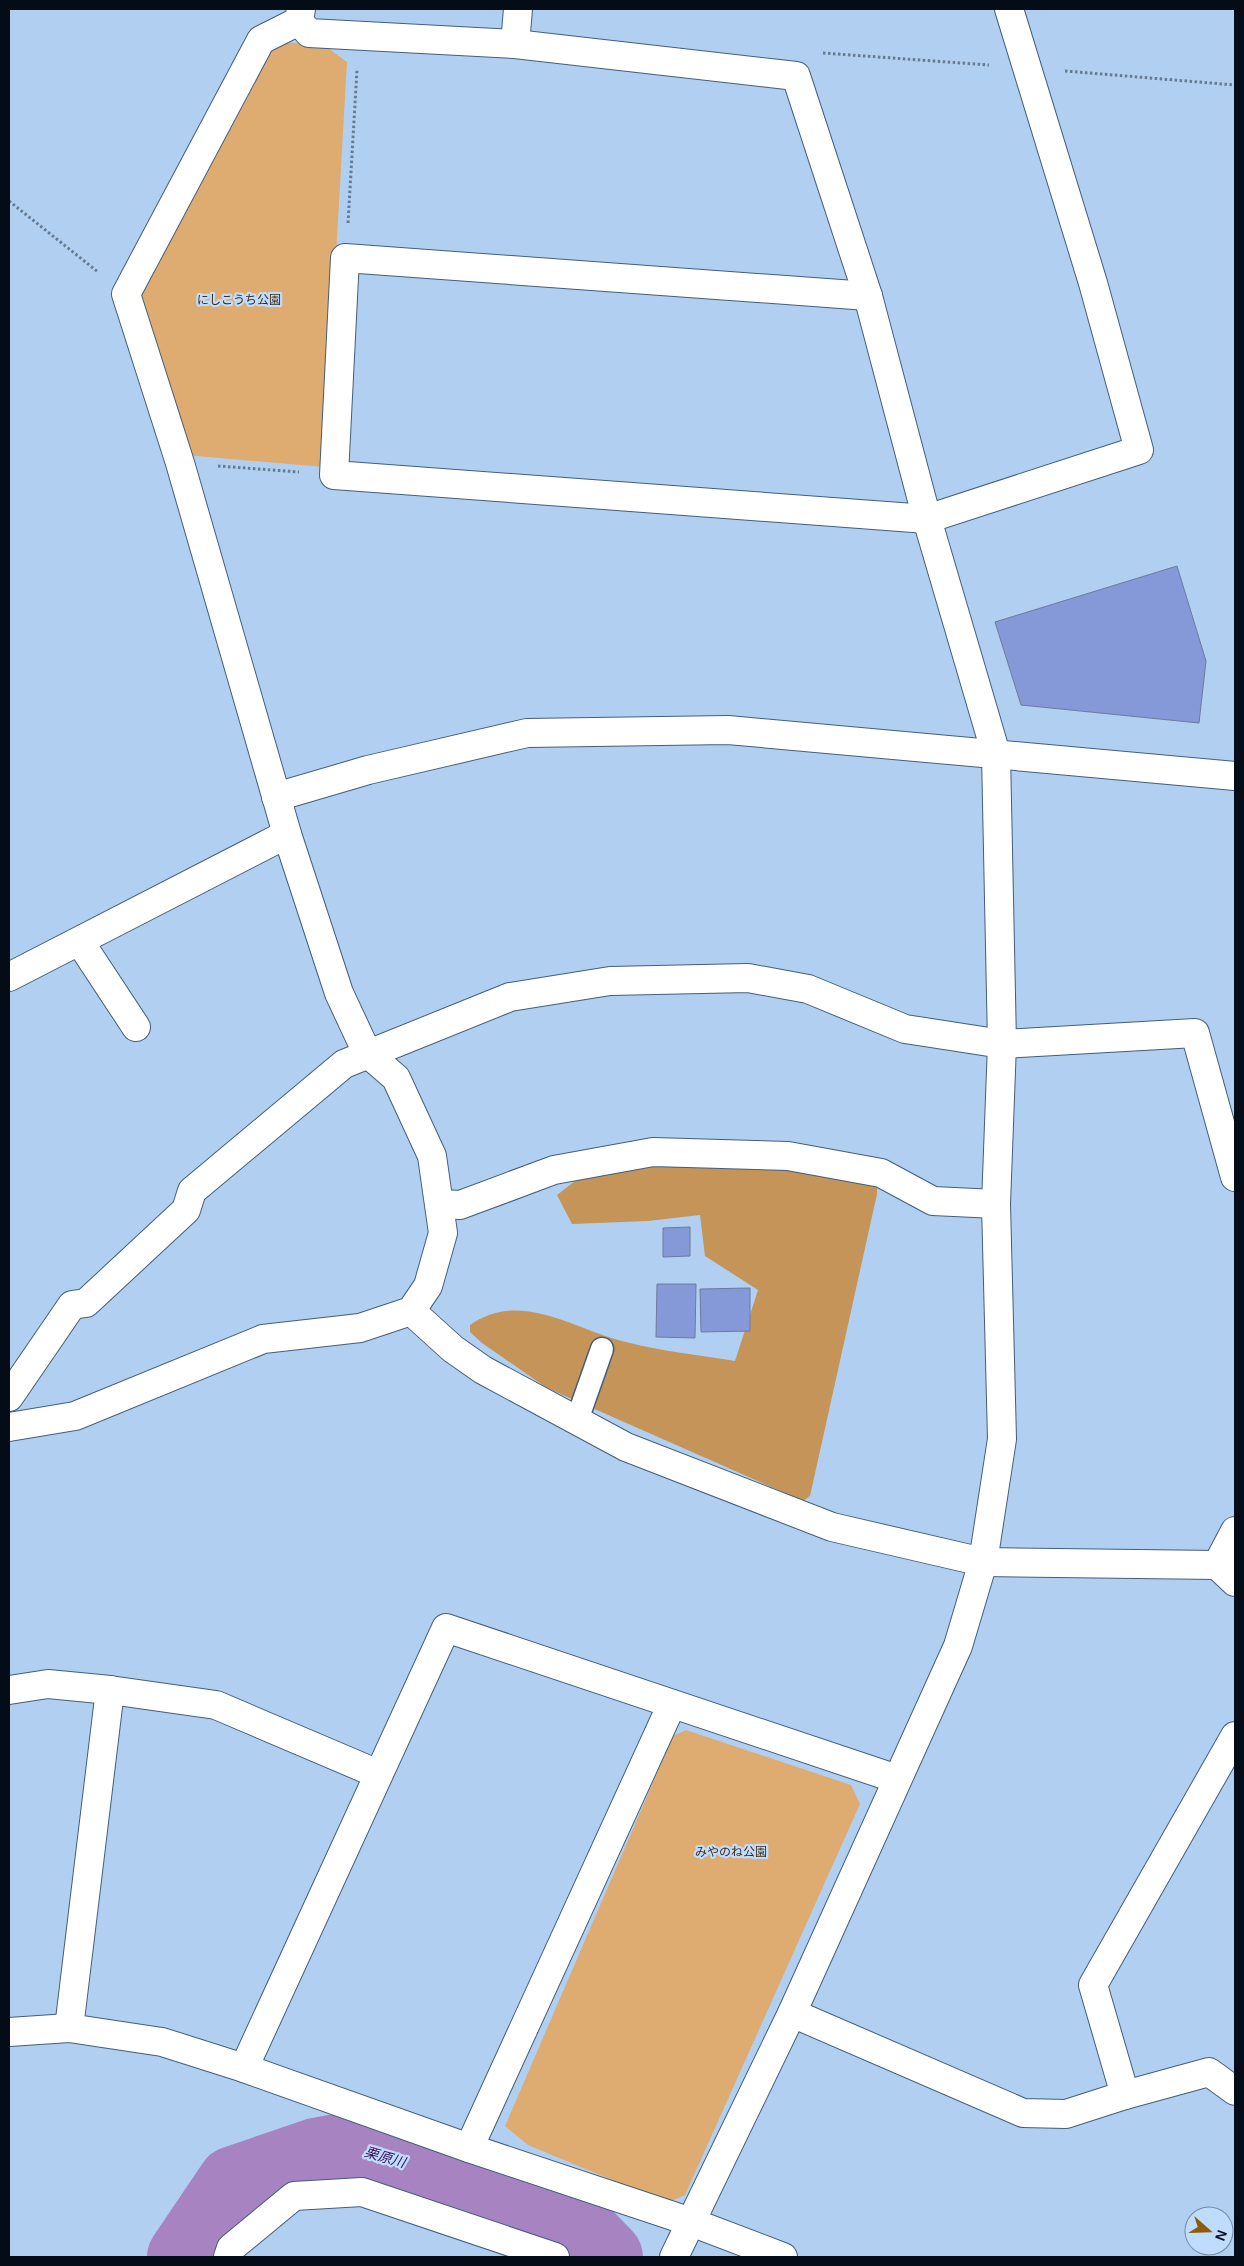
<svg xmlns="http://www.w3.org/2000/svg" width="1244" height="2266" viewBox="0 0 1244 2266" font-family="Arial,'Noto Sans JP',sans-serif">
	<rect width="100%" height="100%" fill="#b1d0f1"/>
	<g fill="#deab71">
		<polygon points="279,42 324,45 347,62 324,467 185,455 135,292 261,57"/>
		<polygon points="686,1730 851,1785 860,1804 685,2195 667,2203 528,2145 505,2126 673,1736"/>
	</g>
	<path fill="#c59459" d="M641,1157L742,1158L871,1182L877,1187V1194L810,1496L803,1501L547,1388L482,1343L470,1332V1325C520,1289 575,1330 626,1342C661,1351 699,1355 735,1361L758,1290L705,1256L700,1215L648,1221L572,1224L557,1195L584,1174Z"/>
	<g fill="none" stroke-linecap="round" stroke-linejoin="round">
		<polyline stroke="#a784c1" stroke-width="74" points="184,2257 234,2183 316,2155 354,2148 407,2163 576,2226 606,2257"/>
	</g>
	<g fill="#8599d8" stroke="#6e7a9d">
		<polygon points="1177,566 1206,661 1199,723 1021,705 995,622"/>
		<polygon points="690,1227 690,1256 663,1257 663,1228"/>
		<polygon points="657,1284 696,1284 695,1338 656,1337"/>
		<polygon points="750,1288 750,1331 701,1332 700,1289"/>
	</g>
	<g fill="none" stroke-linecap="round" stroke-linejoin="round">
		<defs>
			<polyline id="service" points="577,1420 602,1349"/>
			<g id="minor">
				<polyline points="301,9 299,21 309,33 515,44 796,76 868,296 927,519 996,754 1002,1044 996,1204 1002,1439 983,1562 958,1646 792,2013 674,2257"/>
				<polyline points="515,44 518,9"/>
				<polyline points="868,296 345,258 334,475 927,519 1139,450 1093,283 1009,9"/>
				<polyline points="80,942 136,1027"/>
				<polyline points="9,977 287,834"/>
				<polyline points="440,1204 460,1205 554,1170 653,1152 788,1156 881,1173 933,1201 996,1204"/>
				<polyline points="411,1311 453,1349 483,1370 626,1447 832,1527 983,1562 1217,1565 1235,1582"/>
				<polyline points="9,1397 72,1305 86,1303 186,1210 192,1191 344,1064 510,997 610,981 748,978 808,989 905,1029 1002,1044 1195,1033 1235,1177"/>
				<polyline points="9,1427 75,1416 263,1339 360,1328 411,1311 428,1286 443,1233 432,1156 396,1078 367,1053 339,993 287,834 180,463 126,294 261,40 299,21"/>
				<polyline points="1217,1565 1235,1531"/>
				<polyline points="9,1690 48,1684 110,1690 216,1705 378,1774"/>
				<polyline points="792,2013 1023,2113 1066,2114 1125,2095 1209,2072 1235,2091"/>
				<polyline points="69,2028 110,1690"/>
				<polyline points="9,2032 69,2028 162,2042 244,2068 469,2148 691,2222 783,2257"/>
				<polyline points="244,2068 446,1628 897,1779"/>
				<polyline points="1125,2095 1093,1985 1235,1736"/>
				<polyline points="469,2148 672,1704"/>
				<polyline points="228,2257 231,2248 294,2196 362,2192 555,2257"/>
			</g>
			<polyline id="tertiary" points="276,797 368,770 527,733 728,730 1235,776"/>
		</defs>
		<use href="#service" stroke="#435e7b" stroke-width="25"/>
		<use href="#minor" stroke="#435e7b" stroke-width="30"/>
		<use href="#tertiary" stroke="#435e7b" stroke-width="30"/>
		<g stroke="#667b92" stroke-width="3" stroke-dasharray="2.5 2.5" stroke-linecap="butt">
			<polyline points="823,53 989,65"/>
			<polyline points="1065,71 1235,85"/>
			<polyline points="9,201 98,272"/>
			<polyline points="348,223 357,70"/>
			<polyline points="218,466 299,472"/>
		</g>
		<use href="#service" stroke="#fff" stroke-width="22"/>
		<use href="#minor" stroke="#fff" stroke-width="28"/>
		<use href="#tertiary" stroke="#fff" stroke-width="28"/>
	</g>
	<g text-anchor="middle" stroke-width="4.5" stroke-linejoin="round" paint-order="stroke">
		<g font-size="12" fill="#402b10" stroke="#beddfe">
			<text x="239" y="304">にしこうち公園</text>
			<text x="731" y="1856">みやのね公園</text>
		</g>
		<g font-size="14" font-style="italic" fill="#3f0f5a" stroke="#beddfe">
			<text transform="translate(385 2157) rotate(16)" y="5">栗原川</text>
		</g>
	</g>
	<rect width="1244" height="2266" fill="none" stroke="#040d17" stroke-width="20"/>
	<g transform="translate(1209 2231) rotate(110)"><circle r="24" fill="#beddfe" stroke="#748aa2"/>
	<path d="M0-4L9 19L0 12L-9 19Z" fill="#8e5b0b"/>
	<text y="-8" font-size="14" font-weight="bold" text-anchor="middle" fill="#040d17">N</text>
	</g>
</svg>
